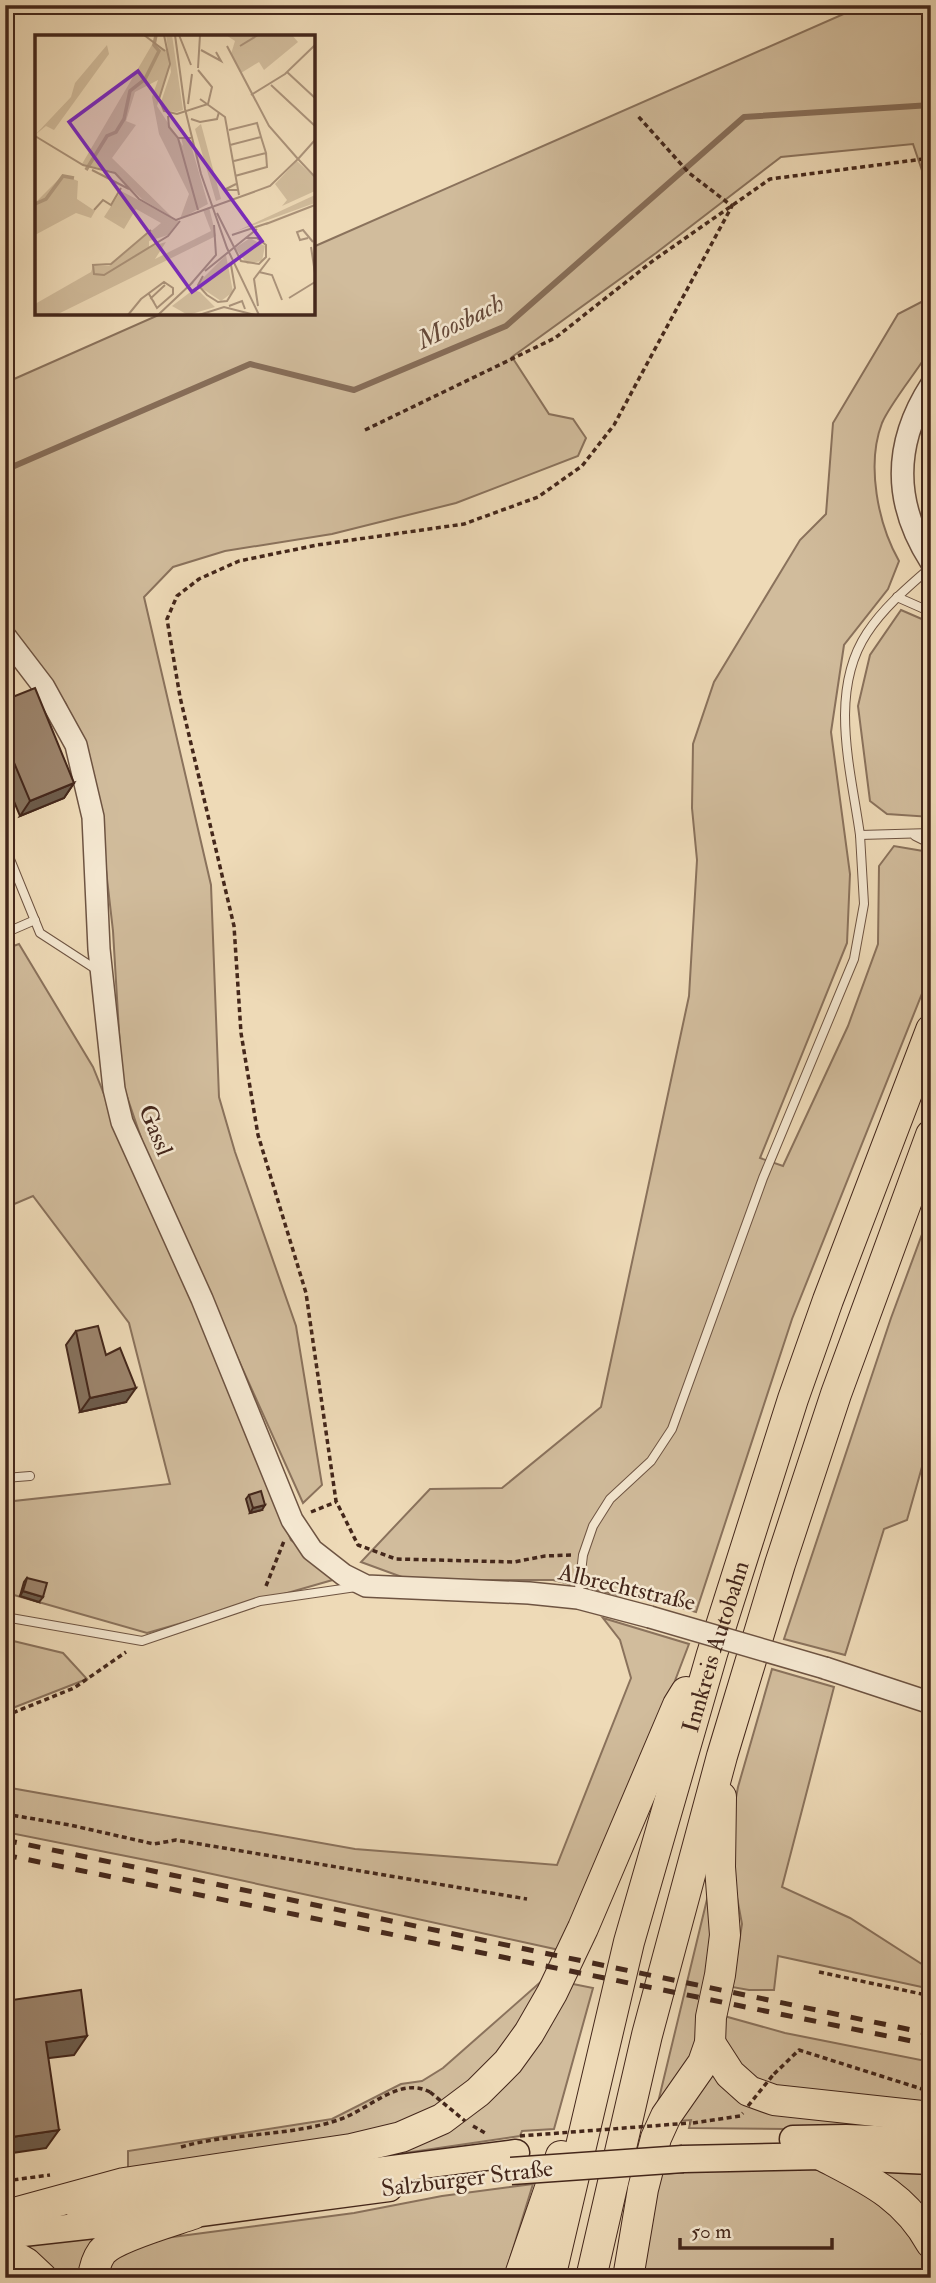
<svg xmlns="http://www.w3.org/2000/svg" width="936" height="2283" viewBox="0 0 936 2283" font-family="'IM FELL Double Pica',serif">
	<rect width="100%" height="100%" fill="#eedab7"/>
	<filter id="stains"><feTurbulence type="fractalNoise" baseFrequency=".00286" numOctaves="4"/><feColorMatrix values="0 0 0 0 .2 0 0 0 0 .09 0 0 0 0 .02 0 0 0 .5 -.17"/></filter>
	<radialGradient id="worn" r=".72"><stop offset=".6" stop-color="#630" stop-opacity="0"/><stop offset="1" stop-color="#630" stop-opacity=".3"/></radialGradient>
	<g fill="#d1bc9c" stroke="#8a725c" stroke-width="2">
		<polygon points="864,5 931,5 931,197 913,144 781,157 656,253 512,357 549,414 573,419 586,438 578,456 456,503 332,534 225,551 173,567 144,597 211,885 219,1097 235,1152 296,1326 322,1485 303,1503 149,1161 122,1082 113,931 98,800 66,704 23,642 5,625 5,383 163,313 313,313 313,247"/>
		<path d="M931,297V355L924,359C913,376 889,406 882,423C866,465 878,524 899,561L888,589L844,645L831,732L850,874L847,943L760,1158L783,1166L848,1026L878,944L879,866L894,846L923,851L931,858V971L792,1319L696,1612L655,1600L618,1595L553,1580H410L361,1562L430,1489L502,1488L601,1407L689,996L697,860L692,808L693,744L714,682L800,540L826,514L833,423L898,314Z"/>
		<polygon points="901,610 931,623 931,817 887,814 870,801 858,706 870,655"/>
		<polygon points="19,944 93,1067 150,1208 215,1349 291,1540 343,1577 147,1633 14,1595 5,1591 5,1502 170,1484 129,1323 33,1196 5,1208 5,949"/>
		<polygon points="931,1210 931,1435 907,1520 884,1529 845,1655 784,1639 891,1318"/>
		<polygon points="603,1618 689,1644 639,1775 564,1951 171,1865 5,1832 5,1787 355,1849 557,1865 631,1678 620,1640"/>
		<polygon points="5,1639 63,1653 87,1679 5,1711"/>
		<polygon points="772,1669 834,1687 782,1887 850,1918 931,1970 931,1989 778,1956 774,1990 749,1990 732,1987 742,1924 727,1844 738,1787"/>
		<polygon points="709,1891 716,1952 693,2064 655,2115"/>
		<polygon points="544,1979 551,1979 484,2075 401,2128 128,2170 128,2151 332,2119 401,2084 422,2081 443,2068"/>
		<polygon points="568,1983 593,1988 554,2129 522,2131 520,2136 391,2155 441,2134"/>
		<polygon points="717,2014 785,2033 931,2062 931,2110 776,2090 741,2070 723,2046"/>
		<polygon points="712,2069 887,2126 885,2130 689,2128 691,2120 676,2121"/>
		<polygon points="760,2164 816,2169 857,2182 918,2238 931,2272 931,2278 638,2278 655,2175"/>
		<polygon points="866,2167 931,2173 931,2227"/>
		<polygon points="533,2184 504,2278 104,2278 104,2270 135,2242 354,2213 442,2196"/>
		<polygon points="112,2233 84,2278 59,2278 35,2260 7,2246"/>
	</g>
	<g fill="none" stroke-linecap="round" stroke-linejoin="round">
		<polyline stroke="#876e59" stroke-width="6" points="5,470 250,364 354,390 506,326 744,117 931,105"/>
		<defs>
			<g id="service">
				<path d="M931,567C908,587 884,607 867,633C828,692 851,770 860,835L931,833"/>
				<polyline points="897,597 931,612"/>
				<polyline points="915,836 931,844"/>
				<polyline points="5,847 40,933 97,970"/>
				<polyline points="5,933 35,920"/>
				<polyline points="5,1478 30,1476"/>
				<polyline points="578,1598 583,1555 593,1526 610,1499 651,1461 672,1429 763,1178 854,959 864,904 860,835"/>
				<polyline points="5,1617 142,1641 260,1601 356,1587"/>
			</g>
			<g id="tertiary">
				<path d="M931,385C893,444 893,503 931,562"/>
				<polyline points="5,636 44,687 76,745 93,817 99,949 114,1089 122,1122 202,1299 292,1520 312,1550 344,1575 366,1586 529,1593 578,1598 650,1617"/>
				<polyline points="825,1668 931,1703"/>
			</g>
			<g id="primary">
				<polyline points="793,2139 846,2138 931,2141"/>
				<polyline points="683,2159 823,2156 931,2161"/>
				<polyline points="77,2206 251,2187 516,2153"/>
				<polyline points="5,2235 193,2214 389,2188"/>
			</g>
			<g id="motorway">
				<polyline points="710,2043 730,2074 749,2091 774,2100 931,2117"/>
				<path d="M823,2156C869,2180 905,2196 931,2243"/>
				<polyline points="18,2212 124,2183 351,2149 401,2137 442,2119 478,2092 508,2062 529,2033 552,1993 583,1928 678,1705 686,1692"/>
				<polyline points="5,2251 26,2263 42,2278"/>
				<path d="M93,2278C94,2269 97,2259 102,2252C115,2237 173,2221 193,2214"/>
				<polyline points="519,2278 561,2156"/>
				<path id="s1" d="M550,2278L629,1942L712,1654L793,1399L828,1300L931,1030"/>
				<polyline points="591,2278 647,2035 722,1756 780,1564 836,1394 931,1135"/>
				<polyline points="628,2278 643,2189 656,2138 666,2116 703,2063 710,2043 711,2017 720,1975 725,1935 720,1867 721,1797"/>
			</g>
		</defs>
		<use href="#service" stroke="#6e5442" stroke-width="10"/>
		<use href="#tertiary" stroke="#6e5442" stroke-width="24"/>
		<use href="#primary" stroke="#44271b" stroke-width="29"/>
		<use href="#motorway" stroke="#44271b" stroke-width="32"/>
		<g stroke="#44271b" stroke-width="3.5" stroke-dasharray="5 3.5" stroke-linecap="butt">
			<polyline points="365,430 555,338 654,260 770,179 931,158"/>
			<polyline points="311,1512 336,1502"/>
			<polyline points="571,1555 545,1556 514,1562 396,1559 358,1545 336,1501 306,1293 258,1135 241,1033 234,926 180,697 167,619 177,596 199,579 239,561 317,545 464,524 538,497 582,466 614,425 732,206 689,173 637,115"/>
			<polyline points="266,1586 284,1541"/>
			<polyline points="5,1716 74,1688 126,1652"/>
			<polyline points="5,1814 70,1825 154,1844 176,1840 527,1899"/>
			<polyline points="819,1972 931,1996"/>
			<polyline points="774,2074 799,2050 922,2089"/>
			<polyline points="693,2123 740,2116 743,2113"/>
			<polyline points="473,2126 487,2134"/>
			<path d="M181,2147C233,2132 290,2137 341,2119C369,2109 400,2076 430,2092"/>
			<polyline points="5,2181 50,2175"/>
		</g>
		<use href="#service" stroke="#f4e7d0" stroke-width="8"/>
		<use href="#tertiary" stroke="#f4e7d0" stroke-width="21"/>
		<use href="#primary" stroke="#eedab7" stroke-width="26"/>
		<use href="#motorway" stroke="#eedab7" stroke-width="30"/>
		<g stroke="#44271b" stroke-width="5" stroke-dasharray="12 12" stroke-linecap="butt">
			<polyline points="5,1840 931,2034"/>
			<polyline points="5,1855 931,2045"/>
		</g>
		<defs>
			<polyline id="tertiary-bridge" points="650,1617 825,1668"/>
			<polyline id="primary-bridge" points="511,2171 683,2159"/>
		</defs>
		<use href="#tertiary-bridge" stroke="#6e5442" stroke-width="24" stroke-linecap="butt"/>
		<use href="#primary-bridge" stroke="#44271b" stroke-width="29" stroke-linecap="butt"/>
		<g stroke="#44271b" stroke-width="3.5" stroke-dasharray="5 3.5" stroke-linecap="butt">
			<polyline points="430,2092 465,2121"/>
			<polyline points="748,2106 773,2075"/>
			<polyline points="520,2136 690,2123"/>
		</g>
		<use href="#tertiary-bridge" stroke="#f4e7d0" stroke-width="21"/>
		<use href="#primary-bridge" stroke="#eedab7" stroke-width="26"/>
	</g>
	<g fill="#86725d" stroke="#44271b" stroke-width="2">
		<polygon points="5,700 74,783 64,798 20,816 5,780"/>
		<polygon points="76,1331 106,1355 126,1402 80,1412 66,1345"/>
		<polygon points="249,1495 262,1510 250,1513 246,1499"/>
		<polygon points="27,1578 39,1602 20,1596 24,1582"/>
	</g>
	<g fill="#6d5c4c" stroke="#44271b" stroke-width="2">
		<polygon points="74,783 64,798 20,816 30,801"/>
		<polygon points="136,1388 126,1402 80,1412 90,1398"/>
		<polygon points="265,1505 262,1510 250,1513 253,1508"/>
		<polygon points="23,1591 43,1597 39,1602 20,1596"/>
		<polygon points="87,2036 74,2055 33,2060 46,2042"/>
		<polygon points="59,2130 46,2148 5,2154 5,2138"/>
	</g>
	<g fill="#9c846c" stroke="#44271b" stroke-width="2">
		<polygon points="35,688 74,783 30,801 5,741 5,700"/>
		<polygon points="5,888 11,902 5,904"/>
		<polygon points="98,1326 106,1355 120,1348 136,1388 90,1398 76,1331"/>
		<polygon points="261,1491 265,1505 253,1508 249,1495"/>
		<polygon points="27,1578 47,1583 43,1597 23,1591"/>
		<polygon points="81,1990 87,2036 46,2042 59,2130 5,2138 5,2001"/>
	</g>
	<g text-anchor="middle" stroke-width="5" stroke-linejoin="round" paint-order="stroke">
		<g font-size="24" fill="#44271b" stroke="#f4e7d0">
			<text transform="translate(156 1130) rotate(68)" y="8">Gassl</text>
			<text transform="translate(627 1587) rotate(13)" y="8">Albrechtstraße</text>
			<text dy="8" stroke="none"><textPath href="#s1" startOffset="653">Innkreis Autobahn</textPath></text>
			<text transform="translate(467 2178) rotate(-7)" y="8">Salzburger Straße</text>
		</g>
		<g font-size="26" font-style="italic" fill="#664a3a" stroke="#f4e7d0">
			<text transform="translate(460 321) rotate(-26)" y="9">Moosbach</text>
		</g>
	</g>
	<g transform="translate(35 35)">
		<rect width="280" height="280" fill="#eedab7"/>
		<path d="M131,0H137L148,75L142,77L133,76L126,67L136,37ZM191,0H257L263,7L229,35L224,27L206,38L196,19L200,6ZM118,8L133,16L134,33L122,71L148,111L153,132L146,102L154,103L173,169L145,184L154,159L124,99L117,62L123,45L100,57L91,86L101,90L77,123L137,182L108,165L77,136L47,129ZM72,10L74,19L19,95L11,91L0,100L36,62L40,48ZM166,89L186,164L181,166L160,94ZM262,126L280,143V156L247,171L252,165L240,149ZM28,140L43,146L42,164L60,176L56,183L41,178L0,200V168ZM86,156L144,186L133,200L114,206V212L131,207L120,224L176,196L168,175L174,172L181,201L21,280H0V269L56,237L58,231H74L126,188L101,174L89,194L69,182ZM280,160V168L202,196ZM215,203L230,211L227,226L212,229L200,213ZM191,220L198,257L186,266L165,252V246ZM158,255L165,257L180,272L153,280L137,271Z" fill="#d1bc9c"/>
		<path fill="none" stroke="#b49d82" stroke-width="3.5" d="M51,135L72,101L81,97L89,84L95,56L110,44L124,16L119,10L121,0M0,169L11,164L28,141L39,143"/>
		<path fill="none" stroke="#aa9279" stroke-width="2" d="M109,0L130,16M129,0L135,29L124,64L129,76L142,79L173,69L177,52L163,35M140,0L150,74L166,139L192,213L224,280M144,0L156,30M205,11L223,0M166,15L186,26L181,17M163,33L165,0M252,37L280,63M236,50L280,91M216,60L250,39L280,10M165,64L190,82L204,160M153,69L157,39M133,81L134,92L143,103H156M156,84L165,87L182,84L184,77M194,95L222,88L226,102L195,110M0,101L48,130L80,138L104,164L141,185L235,151L263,124L234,91L192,11M143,103L163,175M280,105L263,124L280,142M199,126L231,118L226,102M57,135L94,154M200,141L232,132L231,118M201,149L189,155H203M59,175L68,165L76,170L86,153M182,178L206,226L224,229L231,222V210L222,203H211M231,189L280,170M116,195L76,229L58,230L59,239L69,240L133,201L145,186M197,200L233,188M273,203L265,205L262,197L268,195L278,207M276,212L280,238M170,236L222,194M224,237L237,240L247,265M168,241L163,250L172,260L183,267L192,266L200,253L196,230M155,250L181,220L179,190M254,263L280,247M119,267L116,263L130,250M194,271L207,266L210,274M223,271L219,244L235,223M93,280L106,264L129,247L138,253V259L122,273L114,259M123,280L158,247M164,280L189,272L220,280"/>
		<path fill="#7b2cbf" fill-opacity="0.15" stroke="#7b2cbf" stroke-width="3.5" d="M103,36L227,206L157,257L34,87Z"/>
		<rect width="280" height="280" fill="none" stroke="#44271b" stroke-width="3.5"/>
	</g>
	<rect width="936" height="2283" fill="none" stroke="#eedab7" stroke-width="28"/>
	<rect x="7" y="7" width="922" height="2269" fill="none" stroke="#44271b" stroke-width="3.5"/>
	<rect x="14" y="14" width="908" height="2255" fill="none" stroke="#44271b" stroke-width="2"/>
	<path d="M680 2238v10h152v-10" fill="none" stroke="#44271b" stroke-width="3.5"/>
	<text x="691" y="2238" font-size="21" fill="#44271b" stroke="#f4e7d0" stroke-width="5" paint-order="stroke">50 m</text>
	<rect width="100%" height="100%" filter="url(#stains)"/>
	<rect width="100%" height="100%" fill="url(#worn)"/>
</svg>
